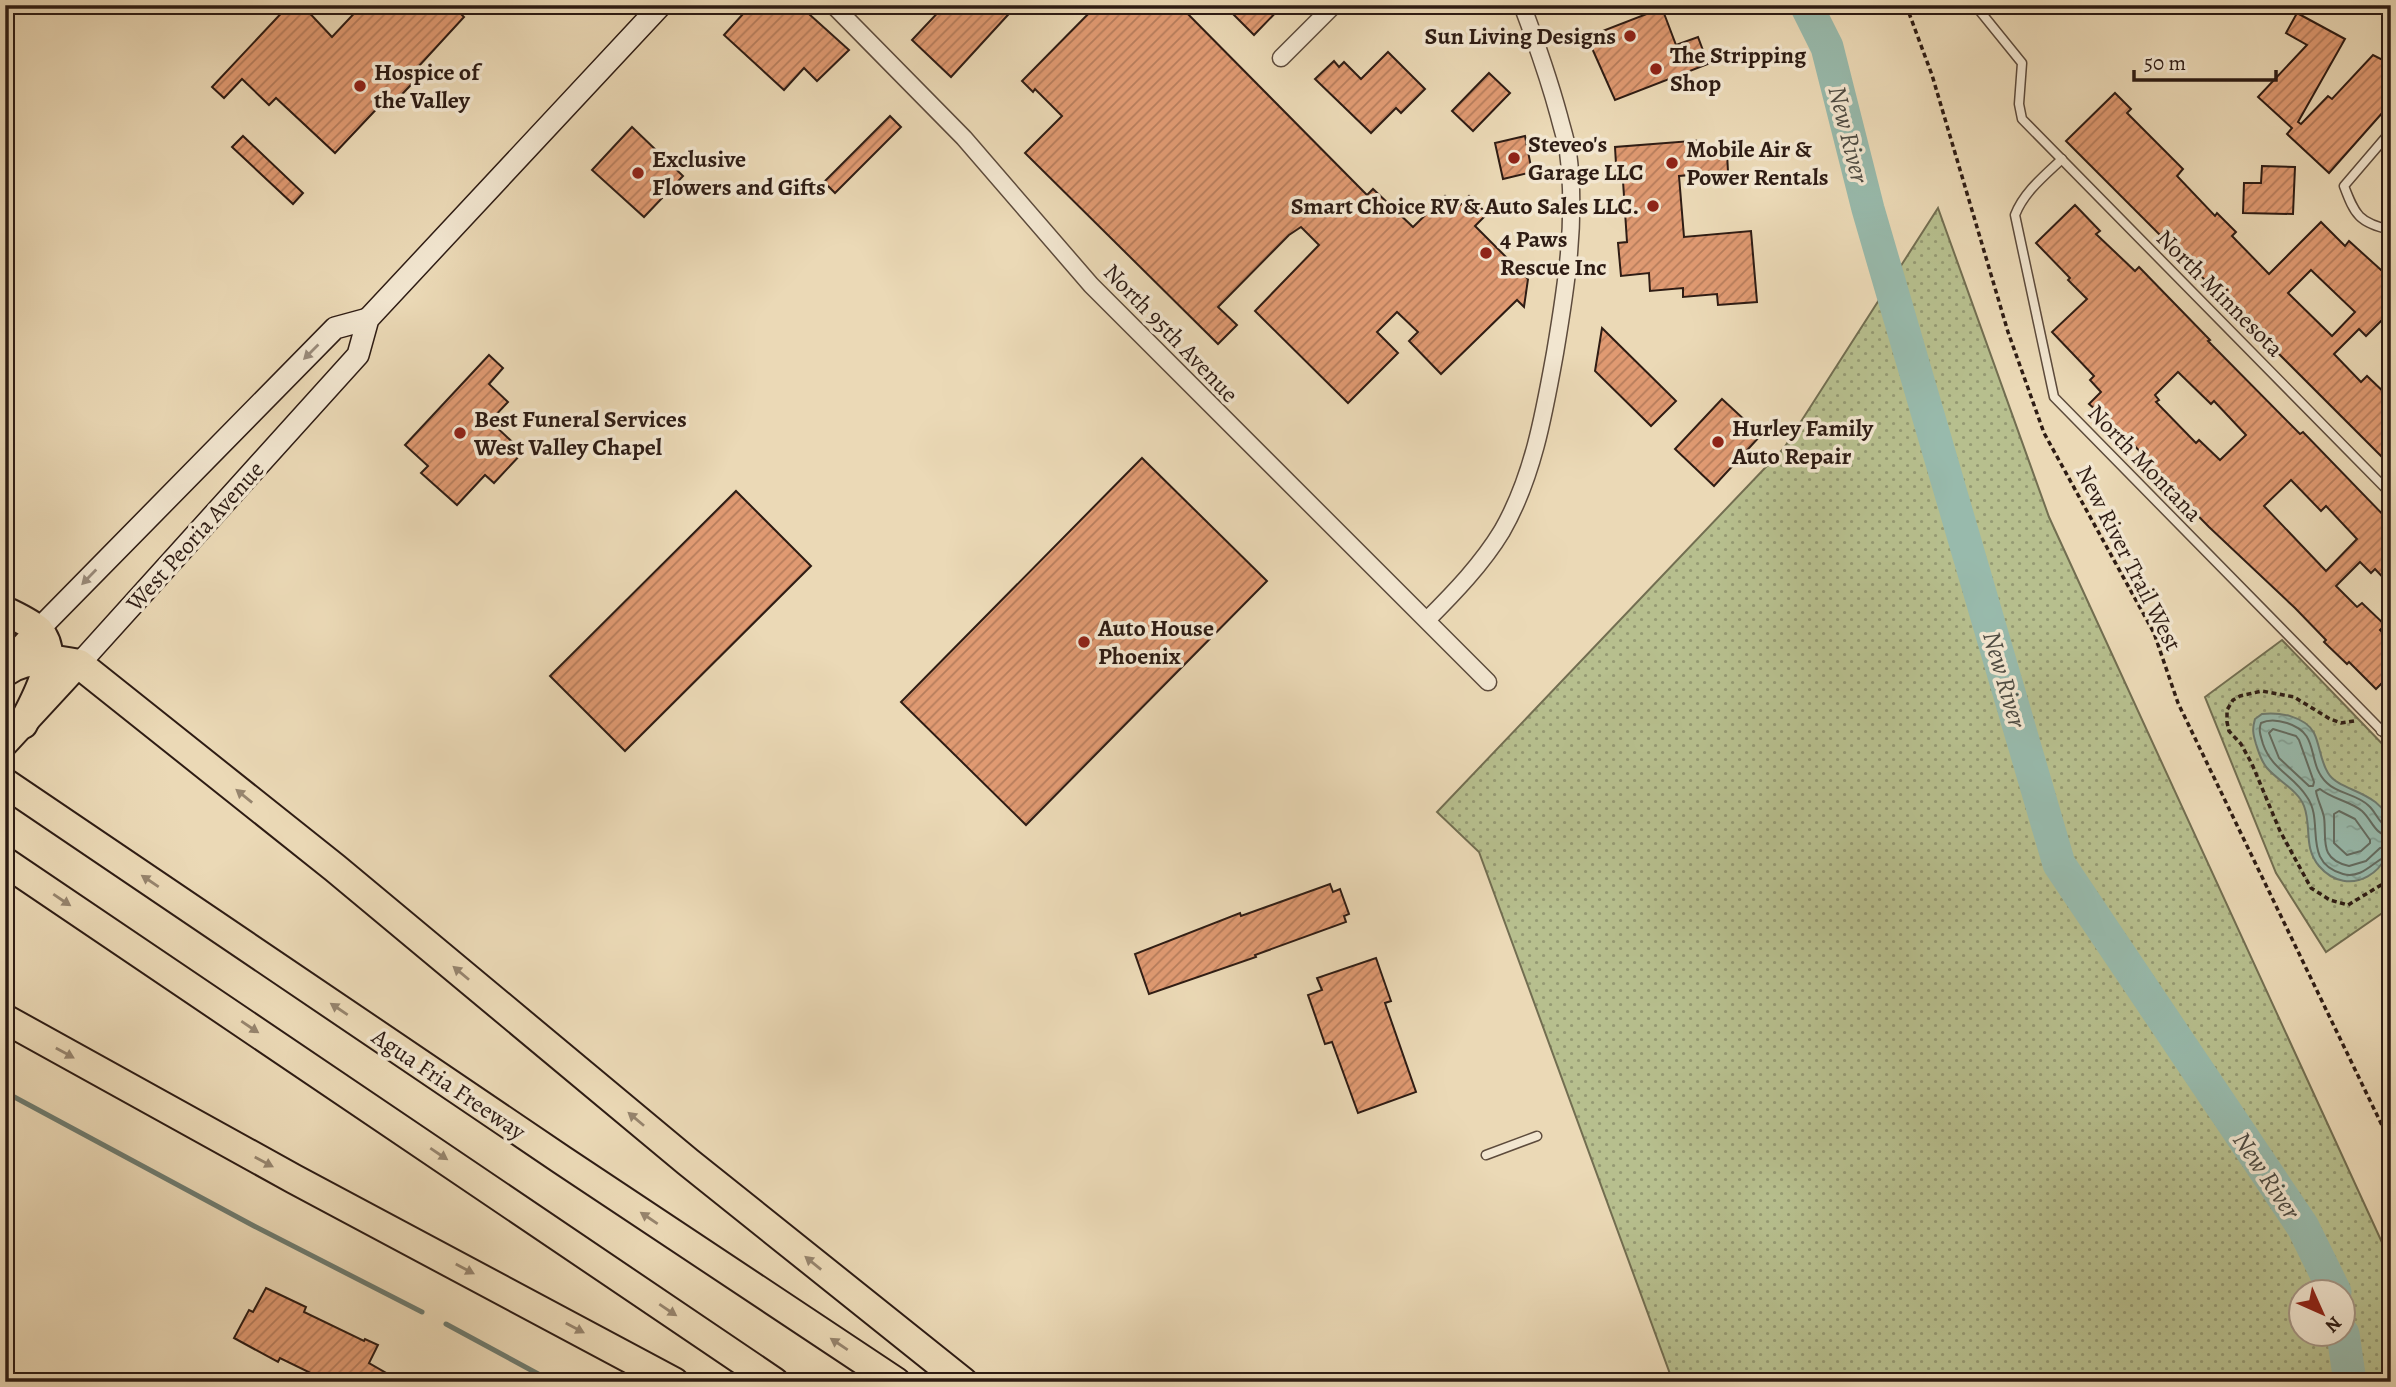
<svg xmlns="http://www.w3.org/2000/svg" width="2396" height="1387" viewBox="0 0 2396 1387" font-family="Alegreya,serif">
	<defs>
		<pattern id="green-dots" width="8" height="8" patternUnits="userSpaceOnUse" patternTransform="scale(1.75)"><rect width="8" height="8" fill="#b7bf8e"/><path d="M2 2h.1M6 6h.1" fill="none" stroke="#959a73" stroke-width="1.8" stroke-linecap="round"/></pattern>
		<pattern id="water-ripples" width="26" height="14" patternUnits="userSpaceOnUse" patternTransform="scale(1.75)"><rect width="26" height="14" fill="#98baac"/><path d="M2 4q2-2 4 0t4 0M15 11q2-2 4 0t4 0" fill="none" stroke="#839f93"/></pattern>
		<pattern id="building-hatch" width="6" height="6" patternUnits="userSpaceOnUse" patternTransform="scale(1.75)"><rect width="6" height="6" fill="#e09a72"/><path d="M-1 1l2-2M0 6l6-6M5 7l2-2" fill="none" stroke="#b67d5c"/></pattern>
	</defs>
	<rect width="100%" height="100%" fill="#ebd9b6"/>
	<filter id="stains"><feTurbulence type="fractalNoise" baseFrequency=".00286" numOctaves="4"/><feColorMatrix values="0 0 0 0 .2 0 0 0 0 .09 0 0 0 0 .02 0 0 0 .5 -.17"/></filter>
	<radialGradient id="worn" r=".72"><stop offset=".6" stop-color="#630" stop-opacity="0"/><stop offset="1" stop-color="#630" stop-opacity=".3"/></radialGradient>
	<g fill="url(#green-dots)" stroke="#726e51" stroke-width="2" fill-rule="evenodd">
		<path d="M1938,208L2049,517L2391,1262V1382H1673L1479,852L1437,812L1784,448ZM2302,1292H2344V1334H2302Z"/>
		<polygon points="2282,640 2391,753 2391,907 2326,952 2276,873 2205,697"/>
	</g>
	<path fill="url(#water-ripples)" stroke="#6e7b6f" stroke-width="2" d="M2262,714C2279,712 2305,716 2314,733C2320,745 2320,760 2328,773C2340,793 2381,789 2391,826C2396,873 2348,900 2319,866C2303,847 2312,827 2304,806C2298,790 2278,781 2267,768C2261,761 2259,753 2256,744C2253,734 2252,729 2255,719Z"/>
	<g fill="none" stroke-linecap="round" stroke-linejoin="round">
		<g stroke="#636b60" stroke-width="2">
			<polygon points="2273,729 2296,736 2299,740 2314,782 2313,786 2309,786 2279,758 2269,733"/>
			<polygon points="2339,811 2355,819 2370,840 2370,843 2361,851 2347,855 2334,843 2334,814"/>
			<path d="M2391,827C2379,826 2377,813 2369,806C2357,794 2338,794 2327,783C2305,762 2322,734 2287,723C2278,720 2269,719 2261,723C2258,731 2261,736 2263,744C2272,770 2293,775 2307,797C2325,822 2301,862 2343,874C2364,880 2377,856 2391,855"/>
			<path d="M2391,836C2374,835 2373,821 2362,811C2350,801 2332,799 2320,789L2316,791C2317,799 2322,808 2324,817C2327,839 2318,859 2349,866L2366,861L2380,848L2391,846"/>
		</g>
		<g stroke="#6e7b6f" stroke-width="5">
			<polyline points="5,1092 254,1226 422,1312"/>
			<polyline points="446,1324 553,1382"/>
		</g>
		<g stroke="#98baac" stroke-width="33">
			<polyline points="1806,5 1827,47 1868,209 2059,864 2303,1227 2335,1292"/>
			<polyline points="2343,1334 2350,1382"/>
		</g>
	</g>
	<g fill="url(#building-hatch)" stroke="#2e1c14" stroke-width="2" fill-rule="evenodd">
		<polygon points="289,5 302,5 332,37 362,5 452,5 464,17 418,67 423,72 391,106 385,100 335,153 276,98 269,105 242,79 224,98 212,87"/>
		<polygon points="733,5 799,5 849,50 817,81 804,68 784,90 724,35 743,14"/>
		<polygon points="945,5 1017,5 951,77 912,40"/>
		<polygon points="1097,5 1179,5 1367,195 1373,189 1413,227 1445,196 1457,208 1469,196 1487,214 1475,226 1528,279 1524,307 1517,300 1441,374 1409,341 1418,332 1397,312 1377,332 1398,353 1348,403 1255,311 1319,245 1301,227 1289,235 1218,307 1237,325 1218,344 1025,153 1062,116 1035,89 1033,92 1022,81"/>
		<polygon points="1224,5 1283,5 1254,35"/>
		<polygon points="1662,8 1676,45 1698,37 1708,64 1615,100 1587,37"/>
		<polygon points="2297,13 2345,39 2298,122 2301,124 2328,96 2332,99 2373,55 2391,64 2391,103 2329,173 2287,134 2292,128 2258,97 2307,45 2286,33"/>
		<polygon points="1388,52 1425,89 1401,113 1396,108 1371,133 1315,79 1334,61 1339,67 1344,62 1361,79"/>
		<polygon points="1489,73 1510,93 1473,131 1452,111"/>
		<path d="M2115,93L2131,109L2127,113L2183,169L2177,176L2215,216L2217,213L2236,232L2232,236L2269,274L2321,222L2345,246L2349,241L2391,279V311L2366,336L2359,329L2334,354L2361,382L2367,376L2391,399V466L2066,141ZM2311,270L2355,312L2332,336L2288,293Z"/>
		<polygon points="890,116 901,127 835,193 824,182"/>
		<polygon points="632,127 683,176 644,217 592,170"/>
		<polygon points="243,136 303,193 293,204 232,147"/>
		<polygon points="1525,136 1532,172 1503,179 1495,143"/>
		<polygon points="1704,140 1705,154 1727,153 1728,172 1679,176 1684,237 1751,231 1757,302 1718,305 1717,294 1683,297 1683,288 1650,291 1649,273 1621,276 1618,243 1627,242 1623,181 1617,181 1615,147"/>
		<polygon points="2262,166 2295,167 2293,214 2243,213 2244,183 2261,183"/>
		<path d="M2075,205L2100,231L2096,234L2135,271L2139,267L2210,340L2208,341L2300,434L2303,432L2391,523V586L2375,569L2371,573L2360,562L2336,586L2357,607L2362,603L2385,625L2380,630L2391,641V674L2376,689L2349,662L2347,664L2324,642L2326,640L2295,608L2209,527L2161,478L2164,476L2119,430L2089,404L2101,392L2090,380L2094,376L2052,332L2087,299L2068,280L2070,278L2036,243ZM2178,372L2211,404L2214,401L2246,435L2220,460L2199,440L2196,443L2156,402L2159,400L2155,395ZM2291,480L2321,511L2326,506L2357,539L2326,571L2264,506Z"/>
		<polygon points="1602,328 1676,401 1651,426 1595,371"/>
		<polygon points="489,355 503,368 489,384 508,402 490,421 523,452 494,483 485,475 457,505 421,473 428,466 405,445"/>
		<polygon points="1722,399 1761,435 1714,486 1675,449"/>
		<polygon points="1142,458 1267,581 1026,825 901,702"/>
		<polygon points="736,491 811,566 625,751 550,676"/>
		<polygon points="1330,884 1333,892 1340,889 1349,914 1344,916 1346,922 1255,955 1256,957 1149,994 1135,954 1240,913 1241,916"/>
		<polygon points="1376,958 1391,1001 1385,1003 1416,1092 1358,1113 1332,1042 1325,1044 1308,995 1322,990 1317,978"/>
		<polygon points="266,1288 306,1307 304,1312 364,1341 365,1339 378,1345 369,1363 402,1382 329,1382 280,1358 278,1362 234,1338 249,1310 253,1312"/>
	</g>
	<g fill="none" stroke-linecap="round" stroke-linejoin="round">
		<defs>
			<g id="lane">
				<polyline points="1975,5 2022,63 2019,104 2022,119 2391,494"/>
				<path d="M2391,131L2344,186C2355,215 2359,223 2391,230"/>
				<path d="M2062,159C2044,176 2024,192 2015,215L2054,397L2391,740"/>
				<polyline points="2381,731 2391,720"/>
				<polyline points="1486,1155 1537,1136"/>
			</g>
			<g id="street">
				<polyline points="833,5 964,138 1091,285 1488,682"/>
				<polyline points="1281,58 1334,5"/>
				<path d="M1427,620C1454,593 1482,564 1502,531C1533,477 1544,414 1555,353C1566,288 1577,219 1568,152C1566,140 1562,128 1559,116C1549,79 1536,42 1522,5"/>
			</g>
			<g id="secondary">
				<polyline points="38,630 335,328 368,319"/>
				<polyline points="79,664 358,355 368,319 661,5"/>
			</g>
			<g id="primary">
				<polyline points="5,666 38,630"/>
				<polyline points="5,744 79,664"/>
			</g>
			<g id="highway">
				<path d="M5,611C15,616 31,623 39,631C62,657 35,699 23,724"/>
				<path d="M5,672C26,656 55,659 79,664L335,868L688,1162L963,1382"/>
				<polyline points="5,783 562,1160 896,1382"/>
				<polyline points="5,862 774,1382"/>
				<polyline points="5,1019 294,1179 674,1382"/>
			</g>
		</defs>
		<use href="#lane" stroke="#5d4b3c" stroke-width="11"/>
		<use href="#street" stroke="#5d4b3c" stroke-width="19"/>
		<use href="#secondary" stroke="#2e1c14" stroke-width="24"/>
		<use href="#primary" stroke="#2e1c14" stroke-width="28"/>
		<use href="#highway" stroke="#2e1c14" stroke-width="32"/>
		<g stroke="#2e1c14" stroke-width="3.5" stroke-dasharray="5 3.5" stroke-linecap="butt">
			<polyline points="1906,5 1932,75 2008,332 2044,433 2154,633 2178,703 2391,1144"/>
			<polyline points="2354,721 2341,723 2330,719 2294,697 2262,691 2240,696 2233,700 2227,710 2227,722 2229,731 2241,744 2252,764 2280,831 2311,888 2330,900 2348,905 2391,879"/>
			<polyline points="2391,770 2386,782 2391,798"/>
		</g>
		<use href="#lane" stroke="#f2e6d0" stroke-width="8"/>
		<use href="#street" stroke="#f2e6d0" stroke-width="16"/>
		<use href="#secondary" stroke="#f2e6d0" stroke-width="21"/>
		<use href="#primary" stroke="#ebd9b6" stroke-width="24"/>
		<use href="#highway" stroke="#ebd9b6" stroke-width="28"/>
	</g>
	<defs><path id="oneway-solid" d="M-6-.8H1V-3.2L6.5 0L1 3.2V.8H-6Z" transform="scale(1.75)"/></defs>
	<g fill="#9a8b7b">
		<use href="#oneway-solid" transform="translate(311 352) rotate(135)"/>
		<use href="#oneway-solid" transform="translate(89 577) rotate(134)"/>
	</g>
	<g fill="#96846d">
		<use href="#oneway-solid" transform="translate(244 796) rotate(-141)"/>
		<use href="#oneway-solid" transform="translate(150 881) rotate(-146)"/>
		<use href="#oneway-solid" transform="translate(62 900) rotate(34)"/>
		<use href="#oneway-solid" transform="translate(461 973) rotate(-140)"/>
		<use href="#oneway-solid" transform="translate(339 1009) rotate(-146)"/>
		<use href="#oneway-solid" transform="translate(250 1027) rotate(34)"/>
		<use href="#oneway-solid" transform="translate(65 1053) rotate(29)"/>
		<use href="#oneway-solid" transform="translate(636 1119) rotate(-140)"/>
		<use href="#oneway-solid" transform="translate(439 1154) rotate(34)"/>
		<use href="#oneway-solid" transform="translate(264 1162) rotate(28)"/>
		<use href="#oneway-solid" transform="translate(649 1218) rotate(-146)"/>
		<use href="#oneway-solid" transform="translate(813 1263) rotate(-141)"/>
		<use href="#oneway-solid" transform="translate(465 1269) rotate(28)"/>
		<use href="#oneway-solid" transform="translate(668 1310) rotate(34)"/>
		<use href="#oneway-solid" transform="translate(575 1328) rotate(28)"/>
		<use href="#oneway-solid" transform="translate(839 1344) rotate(-146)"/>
	</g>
	<g fill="#8f2418" stroke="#f2e6d0" stroke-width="2.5">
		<circle cx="1630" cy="36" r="7"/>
		<circle cx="1656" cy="69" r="7"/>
		<circle cx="360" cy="86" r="7"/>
		<circle cx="1514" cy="158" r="7"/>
		<circle cx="1672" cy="163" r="7"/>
		<circle cx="638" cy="173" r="7"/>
		<circle cx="1653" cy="206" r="7"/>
		<circle cx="1486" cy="253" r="7"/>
		<circle cx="460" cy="433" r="7"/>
		<circle cx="1718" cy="442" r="7"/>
		<circle cx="1084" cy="642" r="7"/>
	</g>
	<g text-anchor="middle" stroke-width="7" stroke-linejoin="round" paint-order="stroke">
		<g font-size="24" font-weight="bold" fill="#2e1c14" stroke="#f2e6d0" text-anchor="start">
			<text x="1616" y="44" text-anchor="end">Sun Living Designs</text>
			<text x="1670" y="63">The Stripping<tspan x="1670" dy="28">Shop</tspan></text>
			<text x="374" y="80">Hospice of<tspan x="374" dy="28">the Valley</tspan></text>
			<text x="1528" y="152">Steveo's<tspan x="1528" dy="28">Garage LLC</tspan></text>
			<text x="1686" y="157">Mobile Air &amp;<tspan x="1686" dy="28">Power Rentals</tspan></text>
			<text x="652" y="167">Exclusive<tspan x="652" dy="28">Flowers and Gifts</tspan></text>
			<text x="1639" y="214" text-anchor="end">Smart Choice RV &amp; Auto Sales LLC.</text>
			<text x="1500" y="247">4 Paws<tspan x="1500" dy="28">Rescue Inc</tspan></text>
			<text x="474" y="427">Best Funeral Services<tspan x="474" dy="28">West Valley Chapel</tspan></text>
			<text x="1732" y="436">Hurley Family<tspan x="1732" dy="28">Auto Repair</tspan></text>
			<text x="1098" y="636">Auto House<tspan x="1098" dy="28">Phoenix</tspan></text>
		</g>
		<g font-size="24" fill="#2e1c14" stroke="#f2e6d0">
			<text transform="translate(2220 293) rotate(45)" y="8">North Minnesota</text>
			<text transform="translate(1171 333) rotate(46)" y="8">North 95th Avenue</text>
			<text transform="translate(2145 463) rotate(46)" y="8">North Montana</text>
			<text transform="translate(195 536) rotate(-48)" y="8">West Peoria Avenue</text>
			<text transform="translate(2129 558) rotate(63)" y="8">New River Trail West</text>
			<text transform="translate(449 1084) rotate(34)" y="8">Agua Fria Freeway</text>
		</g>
		<g font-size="26" font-style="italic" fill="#4e4b42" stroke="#f2e6d0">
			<text transform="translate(1849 134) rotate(76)" y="9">New River</text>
			<text transform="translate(2005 679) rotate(74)" y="9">New River</text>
			<text transform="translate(2267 1175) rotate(56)" y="9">New River</text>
		</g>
	</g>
	<rect width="2396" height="1387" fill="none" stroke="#ebd9b6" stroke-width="28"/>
	<rect x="7" y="7" width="2382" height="1373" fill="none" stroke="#2e1c14" stroke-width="3.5"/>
	<rect x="14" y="14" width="2368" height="1359" fill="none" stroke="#2e1c14" stroke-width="2"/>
	<g transform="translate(2322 1313) rotate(135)"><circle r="33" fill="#f2e6d0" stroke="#a49585" stroke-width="2"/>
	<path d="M0-5L12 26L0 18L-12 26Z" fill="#8f2418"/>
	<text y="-10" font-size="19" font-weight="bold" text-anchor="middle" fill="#2e1c14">N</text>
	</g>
	<path d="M2134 70v10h142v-10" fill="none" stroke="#2e1c14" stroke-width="3.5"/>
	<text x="2144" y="70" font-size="21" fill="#2e1c14" stroke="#f2e6d0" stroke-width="5" paint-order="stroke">50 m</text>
	<rect width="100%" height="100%" filter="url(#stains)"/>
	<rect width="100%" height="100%" fill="url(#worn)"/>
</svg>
